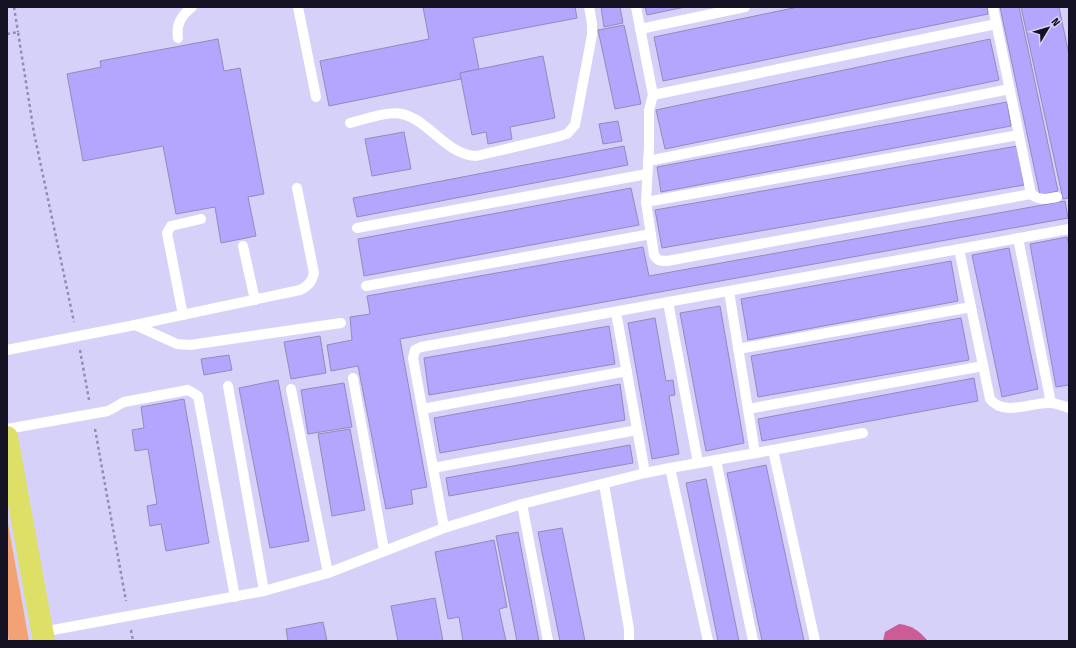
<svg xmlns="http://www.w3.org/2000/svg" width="1076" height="648" viewBox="0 0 1076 648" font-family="'Fira Sans Condensed',sans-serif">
	<rect width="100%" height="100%" fill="#d6d1f8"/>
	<polygon fill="#f2a273" points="7,518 29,641 9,641 7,629"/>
	<path fill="#cd5b96" d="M899,624C913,626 918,630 928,641H883L885,632Z"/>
	<g fill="#b4a5ff" stroke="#928cb9">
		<polygon points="423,7 575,7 577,18 473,38 479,69 460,73 461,79 329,106 320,61 429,39"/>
		<polygon points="601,7 620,7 623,23 604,27"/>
		<polygon points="645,7 685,7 647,15"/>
		<polygon points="798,7 987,7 988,14 663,81 654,37"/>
		<polygon points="1000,7 1019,7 1058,191 1040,195"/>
		<polygon points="1021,7 1059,7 1069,55 1069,198 1063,199"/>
		<polygon points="624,25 641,104 615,109 598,30"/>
		<polygon points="218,39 224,71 240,68 264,194 248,197 256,236 221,243 215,207 176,214 163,146 83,161 67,74 101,67 100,61"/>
		<polygon points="990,39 999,80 665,149 656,110"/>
		<polygon points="543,56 555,118 510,127 512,139 488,144 486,132 472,135 460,73"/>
		<polygon points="1007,102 1011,126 661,192 657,167"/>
		<polygon points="618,121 622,141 603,144 599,124"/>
		<polygon points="404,132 411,169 372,176 365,139"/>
		<polygon points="624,146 628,165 357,217 353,198"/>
		<polygon points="1017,146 1024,185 662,248 655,210"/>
		<polygon points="631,188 639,225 364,276 358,239"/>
		<polygon points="1065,201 1068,218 400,339 427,487 411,490 413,504 386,509 358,366 331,371 327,345 352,340 350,317 370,314 367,296 643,247 649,276"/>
		<polygon points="1067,237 1069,246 1069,385 1056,387 1030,244"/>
		<polygon points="1009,248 1038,389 1002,397 972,255"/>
		<polygon points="951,261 958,301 748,340 741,299"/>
		<polygon points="720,306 744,443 706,451 680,313"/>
		<polygon points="655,318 666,381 673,380 675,395 669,396 679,454 652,459 628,323"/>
		<polygon points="961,318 969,360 758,397 751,356"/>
		<polygon points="609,326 615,364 429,395 424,358"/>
		<polygon points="320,336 326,373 291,379 284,342"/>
		<polygon points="229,355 232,370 204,375 201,359"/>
		<polygon points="974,378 978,401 762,441 758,419"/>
		<polygon points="278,380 309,541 270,548 239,388"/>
		<polygon points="344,383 352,427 308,434 301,390"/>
		<polygon points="620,384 625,420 440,453 434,418"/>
		<polygon points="184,399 209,543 166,551 161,524 150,526 147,506 157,504 148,449 135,451 132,430 144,428 141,407"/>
		<polygon points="350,429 365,510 332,516 318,434"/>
		<polygon points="630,445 633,463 449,496 446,478"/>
		<polygon points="766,465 804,641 762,641 727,473"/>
		<polygon points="706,479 739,641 718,641 686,483"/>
		<polygon points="562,528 585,641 560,641 538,532"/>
		<polygon points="518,532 539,641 517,641 496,536"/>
		<polygon points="494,540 507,607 499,609 506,641 463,641 459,617 448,619 435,552"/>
		<polygon points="435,598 443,641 398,641 391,606"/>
		<polygon points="323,622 327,641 288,641 286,629"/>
	</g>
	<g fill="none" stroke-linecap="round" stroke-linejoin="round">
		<g stroke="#938eae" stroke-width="2.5" stroke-dasharray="3 3" stroke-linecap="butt">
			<polyline points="14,7 18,32"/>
			<polyline points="7,34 18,32 34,133 74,322"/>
			<polyline points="80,350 89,400"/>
			<polyline points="95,429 126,601"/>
			<polyline points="131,630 133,641"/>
		</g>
		<g stroke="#fff" stroke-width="10">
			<polyline points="298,7 316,97"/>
			<path d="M636,7L653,95L649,110V147L646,202L654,255C657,261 661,261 667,261L1031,194"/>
			<path d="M993,7L1031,194C1040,201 1046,199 1057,197"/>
			<polyline points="640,29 745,7"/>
			<path d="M178,38C176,24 181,16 192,7"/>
			<polyline points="653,95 996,24"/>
			<path d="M350,123C365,119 388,111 402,114C429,120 445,154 476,156L557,137L567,134L575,125L592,35V23L589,7"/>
			<polyline points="648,161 1010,89"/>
			<polyline points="646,202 1019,135"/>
			<polyline points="357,228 647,174"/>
			<polyline points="1018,238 1051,403"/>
			<polyline points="243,246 255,300"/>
			<path d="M959,249L990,399C1004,417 1031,402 1050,403C1056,403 1063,406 1069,408"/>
			<polyline points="366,286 651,234"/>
			<polyline points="729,291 755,453"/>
			<polyline points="668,302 698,463"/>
			<polyline points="616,312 645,473"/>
			<polyline points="183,315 167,233 171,226 201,219"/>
			<path d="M135,325L300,290C308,286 312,282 314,273L297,188"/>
			<polyline points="738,349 971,307"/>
			<polyline points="7,350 135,325 177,344 190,345 341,323"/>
			<polyline points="353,378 384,550"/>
			<polyline points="228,386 264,591"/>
			<polyline points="291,389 328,573"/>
			<polyline points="422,409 627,371"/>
			<polyline points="748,409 983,366"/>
			<polyline points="7,429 108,411 124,402 188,390 198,396 235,597"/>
			<polyline points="716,460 753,641"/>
			<polyline points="433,468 637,430"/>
			<polyline points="670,468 708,641"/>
			<polyline points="604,484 629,629 629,641"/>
			<polyline points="522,504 548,641"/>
			<polyline points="444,528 522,504 645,473 670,468 773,450"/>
			<polyline points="42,632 264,591 328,573 444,528 413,358 415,350 421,347 1069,229"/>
			<polyline points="815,641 773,450 863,433"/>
		</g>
		<polyline stroke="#dddf67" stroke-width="22" points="7,437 44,641"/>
	</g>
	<rect width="1076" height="648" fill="none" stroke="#151223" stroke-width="16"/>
	<g transform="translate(1048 28) rotate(52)" stroke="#d6d1f8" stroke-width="3" paint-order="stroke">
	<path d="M0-3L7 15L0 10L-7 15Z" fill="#151223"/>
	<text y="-6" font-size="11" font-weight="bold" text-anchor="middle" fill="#151223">N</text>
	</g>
</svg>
